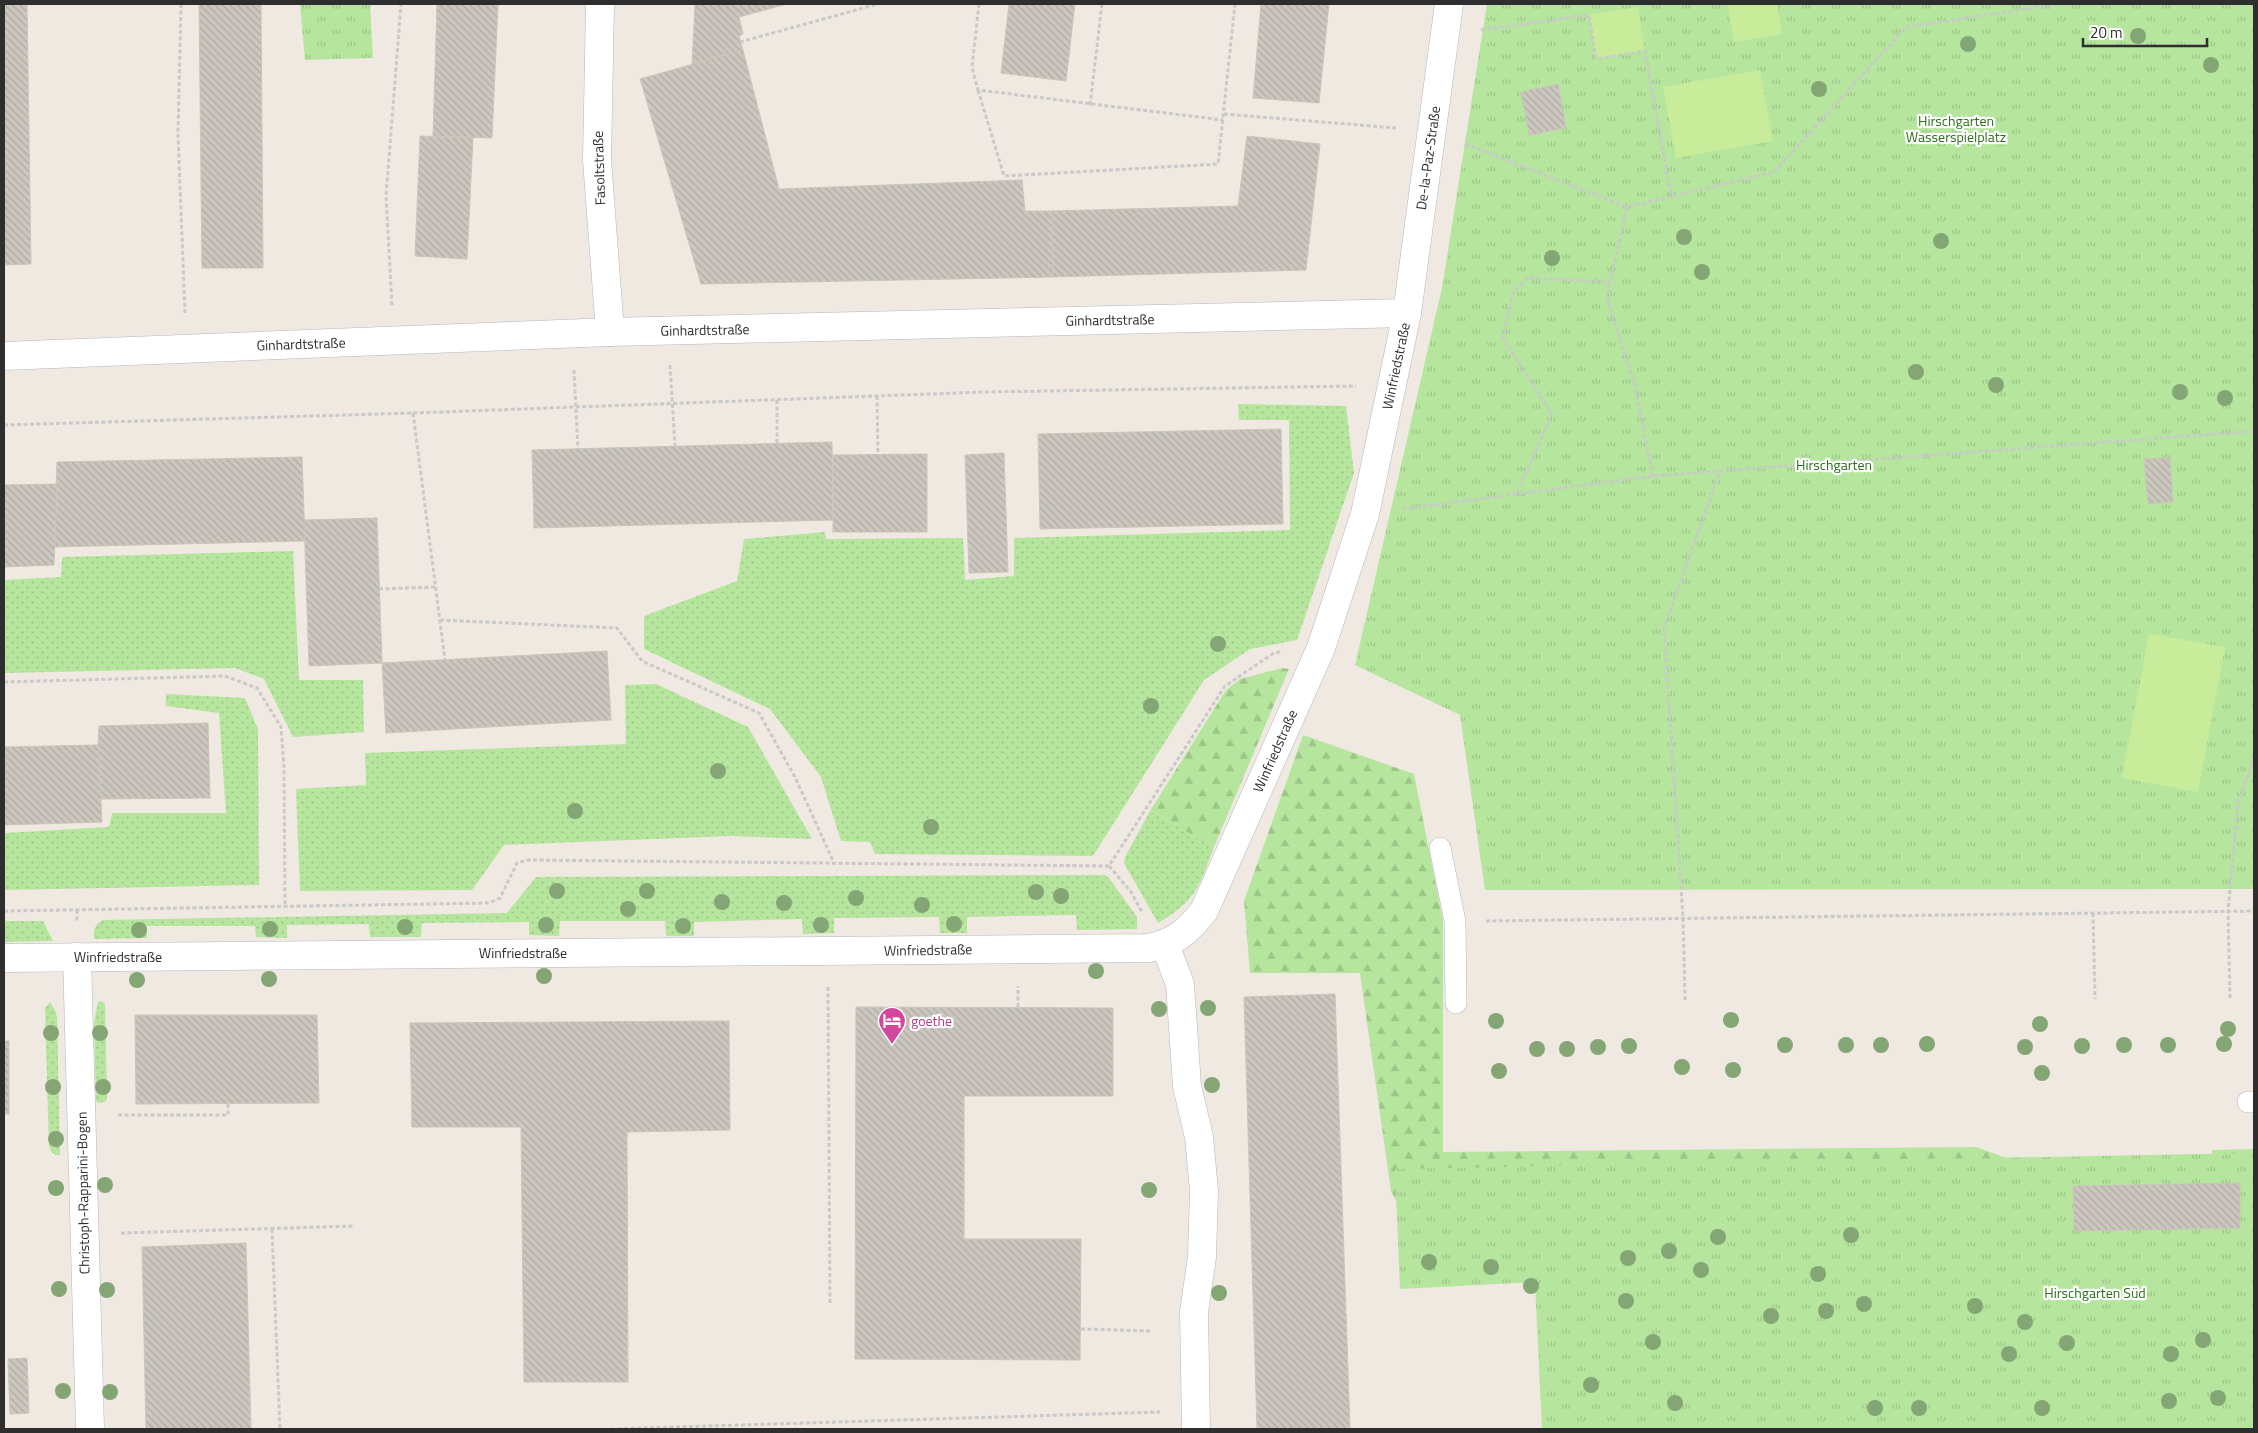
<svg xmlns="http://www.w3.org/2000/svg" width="2258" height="1433" viewBox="0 0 2258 1433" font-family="'Titillium Web',sans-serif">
	<defs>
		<pattern id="grass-dots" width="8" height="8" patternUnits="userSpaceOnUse" patternTransform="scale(1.25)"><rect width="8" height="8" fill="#b6e59e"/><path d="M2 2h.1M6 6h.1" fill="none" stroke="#9dc588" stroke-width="1.8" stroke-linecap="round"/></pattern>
		<pattern id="forest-firs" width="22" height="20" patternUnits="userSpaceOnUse" patternTransform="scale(1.25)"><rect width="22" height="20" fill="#b6e59e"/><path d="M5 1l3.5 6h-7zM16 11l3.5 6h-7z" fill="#9dc588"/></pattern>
		<pattern id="park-tufts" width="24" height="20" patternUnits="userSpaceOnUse" patternTransform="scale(1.25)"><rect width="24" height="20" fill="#b6e59e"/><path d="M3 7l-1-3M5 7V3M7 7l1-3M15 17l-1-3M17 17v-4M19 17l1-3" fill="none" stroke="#9dc588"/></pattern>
		<pattern id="building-back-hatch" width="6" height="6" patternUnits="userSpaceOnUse" patternTransform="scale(1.25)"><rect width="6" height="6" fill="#cbc7bf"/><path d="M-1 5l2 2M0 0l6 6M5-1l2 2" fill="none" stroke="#afaba4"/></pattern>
	</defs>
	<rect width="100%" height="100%" fill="#efe9e1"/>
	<g fill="url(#grass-dots)">
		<polygon points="1238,404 1346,406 1354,473 1297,640 1250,649 1204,680 1093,856 875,854 870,842 841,841 821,777 770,709 644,649 644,616 737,581 744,539 825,532 826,539 963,538 965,580 1014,576 1014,538 1290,530 1289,420 1239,420"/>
		<polygon points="293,551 299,680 363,680 364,732 293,737 264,679 235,668 4,673 4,580 61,577 62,557"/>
		<polygon points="656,684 748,727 812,839 731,836 504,845 472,890 300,891 296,789 366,785 365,753 626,744 625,685"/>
		<polygon points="166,694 245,698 258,729 259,885 4,890 4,833 109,827 112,813 226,813 219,713 166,706"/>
		<path d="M1150,811L1214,847C1199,887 1196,901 1158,923L1124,863L1125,857Z"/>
		<path d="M1105,875L1109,878L1137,917V929L1077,930L1076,915L967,917V933H940L939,917L834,918V933L803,934L802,919L694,922V936H666L665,921H560L559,936L529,935V922L422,923L421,937H370L369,924L287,925V938L256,937L255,926H147V938L94,939C94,929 94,925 103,920L507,913L536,877Z"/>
		<polygon points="4,921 43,921 53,941 4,942"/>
		<polygon points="101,1001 105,1005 107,1097 106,1101 100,1103 96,1101 94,1023 98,1002"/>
		<polygon points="50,1002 56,1012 57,1019 60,1155 55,1155 51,1151 49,1146 45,1008"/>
	</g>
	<g fill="url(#forest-firs)">
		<polygon points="1282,668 1289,669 1214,847 1150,811 1226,690 1240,679"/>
		<polygon points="1303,735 1414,774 1443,921 1443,1152 1976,1147 2064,1179 1412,1231 1391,1191 1360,973 1250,973 1244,901"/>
		<polygon points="2254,1149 2254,1177 2211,1173 2212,1150"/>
	</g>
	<g fill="url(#park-tufts)">
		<polygon points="300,4 370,4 373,58 305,60"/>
		<polygon points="1487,4 2254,4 2254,889 1485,890 1460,715 1355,665 1442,288"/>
		<polygon points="2254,1153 2254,1429 1542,1429 1535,1282 1400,1289 1395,1169"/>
	</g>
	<g fill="#c9ec9a">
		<polygon points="1728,4 1777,4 1782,34 1734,42"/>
		<polygon points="1638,7 1645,51 1596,59 1589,15"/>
		<polygon points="1760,70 1773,141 1676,158 1663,87"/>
		<polygon points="2149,634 2225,647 2198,792 2122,778"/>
	</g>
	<g fill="url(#building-back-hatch)" stroke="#cbc5ba">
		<polygon points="4,4 27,4 31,264 4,265"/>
		<polygon points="199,4 261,4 263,268 202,268"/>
		<polygon points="437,4 498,4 492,138 433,136"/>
		<polygon points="695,4 787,4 739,17 743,34 739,36 743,50 692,64"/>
		<polygon points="1009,4 1075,4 1066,81 1001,73"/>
		<polygon points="1261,4 1329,4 1319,103 1253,98"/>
		<polygon points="743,50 779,189 1022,180 1025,211 1052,211 1053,277 701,284 640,79"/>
		<polygon points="1558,84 1566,128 1529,135 1521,92"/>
		<polygon points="420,136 473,138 467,259 415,256"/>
		<polygon points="1247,136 1320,144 1306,270 1053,277 1052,211 1238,206"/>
		<polygon points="1281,429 1283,524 1040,529 1038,434"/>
		<polygon points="832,442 833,520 534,528 532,450"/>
		<polygon points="1004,453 1008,572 969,573 965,455"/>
		<polygon points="927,454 927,532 833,532 833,455"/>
		<polygon points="302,457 305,541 54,547 57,462"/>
		<polygon points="2170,458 2173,502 2148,504 2144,459"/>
		<polygon points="57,484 54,565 4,567 4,485"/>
		<polygon points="377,518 382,663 309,666 304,520"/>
		<polygon points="607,651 611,720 386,733 382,663"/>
		<polygon points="208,723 210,798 101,799 98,745 99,726"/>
		<polygon points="98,745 102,822 4,825 4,747"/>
		<polygon points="1335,994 1350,1429 1257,1429 1244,997"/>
		<polygon points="856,1007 1113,1008 1113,1096 964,1096 964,1239 1081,1239 1080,1360 855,1359"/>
		<polygon points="135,1015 317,1015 319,1103 136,1104"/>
		<polygon points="729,1021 730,1130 627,1132 628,1382 524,1382 521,1127 412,1127 410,1023"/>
		<rect x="4" y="1041" width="5" height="73"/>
		<polygon points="2240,1183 2240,1228 2074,1231 2073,1186"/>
		<polygon points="246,1243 251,1429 146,1429 142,1247"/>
		<polygon points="27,1358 29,1413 10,1414 8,1359"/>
	</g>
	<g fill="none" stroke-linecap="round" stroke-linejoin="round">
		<defs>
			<g id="lane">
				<polyline points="1440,848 1455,921 1456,1003"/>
				<polyline points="2248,1102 2254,1102"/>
			</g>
			<g id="street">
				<polyline points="600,4 597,160 610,332"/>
				<polyline points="4,356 610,332 1407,313"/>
				<polyline points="1165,945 1180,984 1187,1086 1199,1137 1204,1191 1202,1257 1194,1312 1196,1429"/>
				<polyline points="77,957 90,1429"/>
				<path d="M4,958L1149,948C1175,943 1188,931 1204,911L1321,648L1365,514L1407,313L1449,4"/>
			</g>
		</defs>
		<use href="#lane" stroke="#b4b7c1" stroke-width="22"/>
		<use href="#street" stroke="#b4b7c1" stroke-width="29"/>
		<g stroke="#c9c9c9" stroke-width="3" stroke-dasharray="4 2.5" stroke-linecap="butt">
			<polyline points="181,4 178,134 185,313"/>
			<polyline points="979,4 972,67 978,90 1223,120"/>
			<polyline points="1481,30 1589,15 1596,59 1645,51 1671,196"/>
			<polyline points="740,42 878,4"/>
			<polyline points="978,90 1004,176 1218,164 1235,4"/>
			<polyline points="1090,105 1102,4"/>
			<polyline points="1224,114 1396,128"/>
			<polyline points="1465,144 1627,207"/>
			<polyline points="392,305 386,196 401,4"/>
			<polyline points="670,365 675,446"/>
			<polyline points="574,370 578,449"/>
			<polyline points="877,396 878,455"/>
			<polyline points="777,400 777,443"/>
			<polyline points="413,413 445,660"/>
			<polyline points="4,425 413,413 984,392 1356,386"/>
			<polyline points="1653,476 1635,386 1608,301 1610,282 1627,207 1774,172 1906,27 2060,4"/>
			<polyline points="1517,493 1552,414 1503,339 1513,292 1527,278 1610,282"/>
			<polyline points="1403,509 1653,476 2254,431"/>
			<polyline points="379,589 436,587"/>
			<polyline points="440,620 617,628 642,661 759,713 795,777 834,863"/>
			<polyline points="4,682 225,676 257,688 281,727 284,767 285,906"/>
			<polyline points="1109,866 1131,892 1142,912"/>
			<polyline points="77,910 77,921"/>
			<polyline points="4,911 489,903 500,898 517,863 528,860 1109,866 1225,686 1274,653 1280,652"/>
			<polyline points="2093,913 2095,999"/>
			<polyline points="1486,921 2254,911"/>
			<polyline points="828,987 830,1305"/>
			<polyline points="2230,998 2228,911 2238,803 2254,757"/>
			<polyline points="1685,1000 1683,918 1664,628 1720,471"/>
			<polyline points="1018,1007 1018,986"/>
			<polyline points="118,1115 228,1115 228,1103"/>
			<polyline points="272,1229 280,1429"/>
			<polyline points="121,1233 355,1226"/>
			<polyline points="1081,1329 1152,1331"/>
			<polyline points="611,1429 1160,1412"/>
		</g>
		<use href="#lane" stroke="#fff" stroke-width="21"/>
		<use href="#street" stroke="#fff" stroke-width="28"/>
	</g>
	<g fill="#84a574">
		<circle cx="2138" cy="36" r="8"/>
		<circle cx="1968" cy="44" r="8"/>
		<circle cx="2211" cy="65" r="8"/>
		<circle cx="1819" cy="89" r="8"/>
		<circle cx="1684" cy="237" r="8"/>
		<circle cx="1941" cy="241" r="8"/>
		<circle cx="1552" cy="258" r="8"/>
		<circle cx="1702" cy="272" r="8"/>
		<circle cx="1916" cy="372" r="8"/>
		<circle cx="1996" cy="385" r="8"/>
		<circle cx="2180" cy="392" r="8"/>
		<circle cx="2225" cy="398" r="8"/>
		<circle cx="1218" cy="644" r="8"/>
		<circle cx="1151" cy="706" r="8"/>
		<circle cx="718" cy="771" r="8"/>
		<circle cx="575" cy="811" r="8"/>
		<circle cx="931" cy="827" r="8"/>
		<circle cx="557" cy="891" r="8"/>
		<circle cx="647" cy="891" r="8"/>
		<circle cx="1036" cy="892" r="8"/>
		<circle cx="1061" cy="896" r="8"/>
		<circle cx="856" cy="898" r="8"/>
		<circle cx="722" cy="902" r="8"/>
		<circle cx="784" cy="903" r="8"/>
		<circle cx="922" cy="905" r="8"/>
		<circle cx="628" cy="909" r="8"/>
		<circle cx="954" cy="924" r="8"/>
		<circle cx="546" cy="925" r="8"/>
		<circle cx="821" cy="925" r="8"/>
		<circle cx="683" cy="926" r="8"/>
		<circle cx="405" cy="927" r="8"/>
		<circle cx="270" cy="929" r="8"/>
		<circle cx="139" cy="930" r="8"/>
		<circle cx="1096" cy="971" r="8"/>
		<circle cx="544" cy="976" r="8"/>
		<circle cx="269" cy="979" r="8"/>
		<circle cx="137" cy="980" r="8"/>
		<circle cx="1208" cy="1008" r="8"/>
		<circle cx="1159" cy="1009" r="8"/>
		<circle cx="1731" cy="1020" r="8"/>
		<circle cx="1496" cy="1021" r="8"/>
		<circle cx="2040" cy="1024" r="8"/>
		<circle cx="2228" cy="1029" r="8"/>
		<circle cx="51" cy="1033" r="8"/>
		<circle cx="100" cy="1033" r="8"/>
		<circle cx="1927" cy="1044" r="8"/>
		<circle cx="2224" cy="1044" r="8"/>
		<circle cx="1785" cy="1045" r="8"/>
		<circle cx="1846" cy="1045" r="8"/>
		<circle cx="1881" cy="1045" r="8"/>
		<circle cx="2124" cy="1045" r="8"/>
		<circle cx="2168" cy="1045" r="8"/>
		<circle cx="1629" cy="1046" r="8"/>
		<circle cx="2082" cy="1046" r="8"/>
		<circle cx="1598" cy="1047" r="8"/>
		<circle cx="2025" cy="1047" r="8"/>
		<circle cx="1537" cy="1049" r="8"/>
		<circle cx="1567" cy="1049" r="8"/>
		<circle cx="1682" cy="1067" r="8"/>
		<circle cx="1733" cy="1070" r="8"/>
		<circle cx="1499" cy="1071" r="8"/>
		<circle cx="2042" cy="1073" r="8"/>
		<circle cx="1212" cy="1085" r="8"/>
		<circle cx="53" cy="1087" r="8"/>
		<circle cx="103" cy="1087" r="8"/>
		<circle cx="56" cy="1139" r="8"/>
		<circle cx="105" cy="1185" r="8"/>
		<circle cx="56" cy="1188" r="8"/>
		<circle cx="1149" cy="1190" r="8"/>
		<circle cx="1851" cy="1235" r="8"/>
		<circle cx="1718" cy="1237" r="8"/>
		<circle cx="1669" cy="1251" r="8"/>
		<circle cx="1628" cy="1258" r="8"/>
		<circle cx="1429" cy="1262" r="8"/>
		<circle cx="1491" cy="1267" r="8"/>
		<circle cx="1701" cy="1270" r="8"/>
		<circle cx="1818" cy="1274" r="8"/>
		<circle cx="1531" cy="1286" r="8"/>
		<circle cx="59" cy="1289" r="8"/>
		<circle cx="107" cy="1290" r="8"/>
		<circle cx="1219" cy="1293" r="8"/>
		<circle cx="1626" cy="1301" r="8"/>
		<circle cx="1864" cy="1304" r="8"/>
		<circle cx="1975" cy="1306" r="8"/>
		<circle cx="1826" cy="1311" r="8"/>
		<circle cx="1771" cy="1316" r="8"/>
		<circle cx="2025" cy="1322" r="8"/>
		<circle cx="2203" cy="1340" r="8"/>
		<circle cx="1653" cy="1342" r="8"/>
		<circle cx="2067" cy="1343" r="8"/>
		<circle cx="2009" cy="1354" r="8"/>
		<circle cx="2171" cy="1354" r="8"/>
		<circle cx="1591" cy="1385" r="8"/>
		<circle cx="63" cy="1391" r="8"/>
		<circle cx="110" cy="1392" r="8"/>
		<circle cx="2218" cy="1398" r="8"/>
		<circle cx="2169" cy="1401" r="8"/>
		<circle cx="1675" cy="1403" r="8"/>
		<circle cx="1875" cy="1408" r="8"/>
		<circle cx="1919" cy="1408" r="8"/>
		<circle cx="2042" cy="1408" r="8"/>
	</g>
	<defs>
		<symbol id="hotel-pin" viewBox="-11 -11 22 30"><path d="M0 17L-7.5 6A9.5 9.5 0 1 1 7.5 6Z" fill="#d1479c" stroke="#fff"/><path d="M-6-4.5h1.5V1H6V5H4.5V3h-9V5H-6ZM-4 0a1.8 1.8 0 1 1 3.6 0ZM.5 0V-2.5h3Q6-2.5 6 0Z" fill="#fff"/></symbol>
	</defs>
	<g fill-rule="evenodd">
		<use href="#hotel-pin" x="876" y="1005" width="32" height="43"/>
	</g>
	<g text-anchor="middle" stroke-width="4.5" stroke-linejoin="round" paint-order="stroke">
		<g font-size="14" fill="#2c6e1b" stroke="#fff">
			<text x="1956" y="126">Hirschgarten<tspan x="1956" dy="16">Wasserspielplatz</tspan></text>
			<text x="1834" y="470">Hirschgarten</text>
			<text x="2095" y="1298">Hirschgarten Süd</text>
		</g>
		<g font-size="14" fill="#2e2e2e" stroke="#fff">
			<text transform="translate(1428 158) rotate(-82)" y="5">De-la-Paz-Straße</text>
			<text transform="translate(599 168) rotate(-92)" y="5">Fasoltstraße</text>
			<text transform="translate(1110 320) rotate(-1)" y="5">Ginhardtstraße</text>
			<text transform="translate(705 330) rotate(-1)" y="5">Ginhardtstraße</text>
			<text transform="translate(301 344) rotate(-2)" y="5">Ginhardtstraße</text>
			<text transform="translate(1396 366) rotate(-78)" y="5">Winfriedstraße</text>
			<text transform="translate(1275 751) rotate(-66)" y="5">Winfriedstraße</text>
			<text transform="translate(928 950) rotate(-1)" y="5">Winfriedstraße</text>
			<text x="523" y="958">Winfriedstraße</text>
			<text x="118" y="962">Winfriedstraße</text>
			<text transform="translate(83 1193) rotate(-91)" y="5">Christoph-Rapparini-Bogen</text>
		</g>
		<g font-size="14" fill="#b23c85" stroke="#fff" text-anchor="start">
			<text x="911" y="1026">goethe</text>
		</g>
	</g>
	<rect width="2258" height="1433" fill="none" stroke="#2e2e2e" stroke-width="10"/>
	<path d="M2083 38v8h124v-8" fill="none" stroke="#2e2e2e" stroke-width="2.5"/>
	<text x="2090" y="38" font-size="15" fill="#2e2e2e" stroke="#ffffff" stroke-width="4" paint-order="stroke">20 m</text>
</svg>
